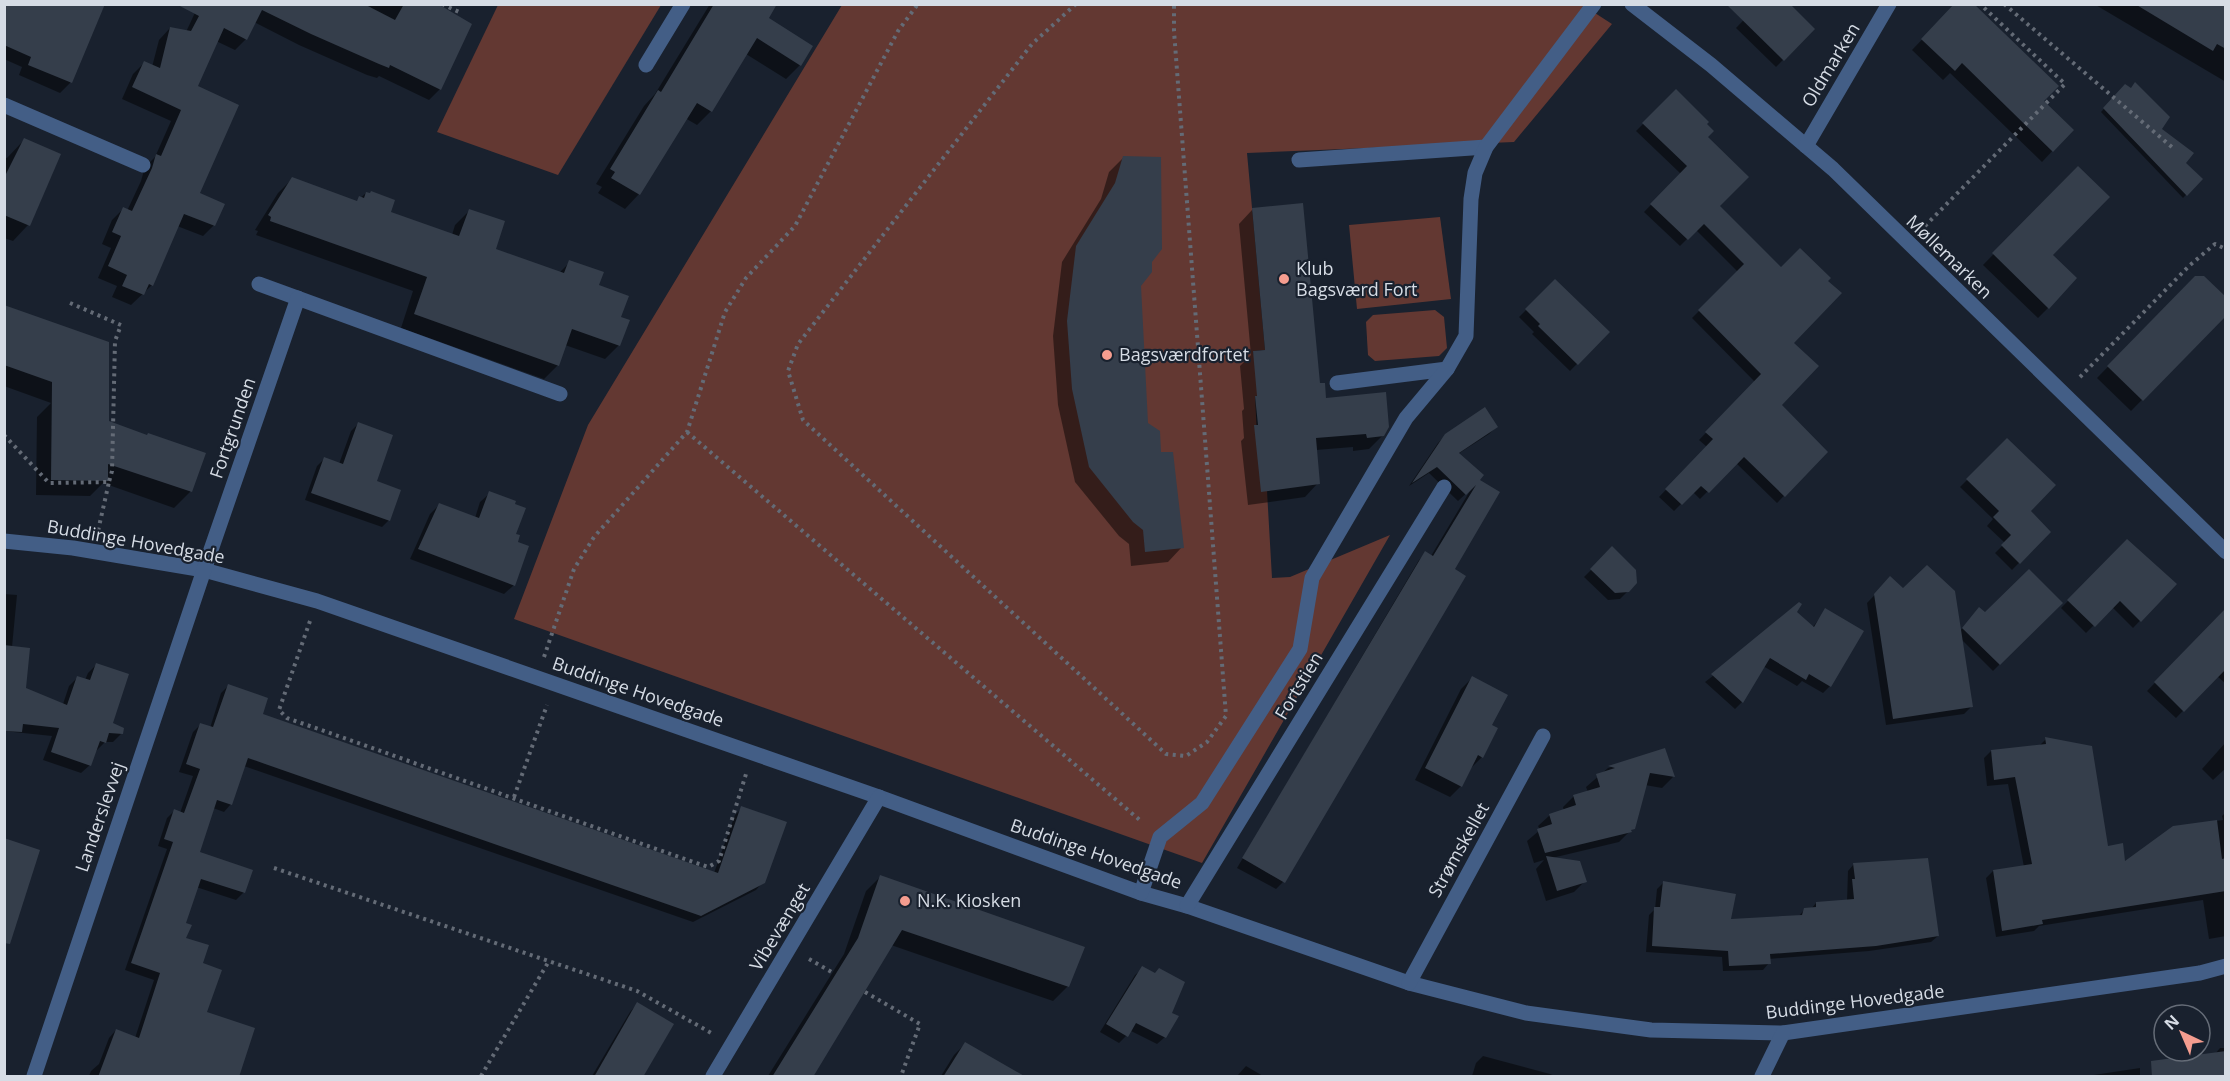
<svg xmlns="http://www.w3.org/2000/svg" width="2230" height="1081" viewBox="0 0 2230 1081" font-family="'Open Sans',sans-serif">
	<rect width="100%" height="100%" fill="#19212e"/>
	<g fill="#633832">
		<polygon points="1581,4 1612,24 1514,142 1247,153 1265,350 1253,351 1263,395 1255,396 1258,456 1267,491 1272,578 1290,577 1390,535 1202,863 514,619 588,425 842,5"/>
		<polygon points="498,5 661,5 558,175 437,132"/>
		<polygon points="1440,217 1451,299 1357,309 1349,225"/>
		<polygon points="1435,310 1444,317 1447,348 1439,356 1375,361 1368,355 1366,322 1373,315"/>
	</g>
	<g fill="#0007">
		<polygon points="199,4 421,4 440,89 429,100 379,76 377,78 367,75 299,45 254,22 246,39 235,50 216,41 196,87 198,194 214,225 203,236 177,226 152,285 131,305 112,297 117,286 98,278 111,248 102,244 112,220 123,209 127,211 141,181 145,167 155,157 171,121 122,99 133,74 144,63 152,67 159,40 170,28 186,32"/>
		<polygon points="710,4 776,4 767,18 800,65 786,79 746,54 711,111 697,125 685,118 639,194 625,209 598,193 602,187 596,184 644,106 655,94"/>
		<polygon points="1759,4 1813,29 1776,67 1736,28"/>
		<polygon points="1956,4 2042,102 2072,130 2042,162 1950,73 1943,80 1912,50"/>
		<polygon points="2094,4 2226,4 2226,82"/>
		<polygon points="102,9 70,83 60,93 19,75 22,67 4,59 4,24"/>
		<polygon points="2125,86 2184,164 2201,179 2183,198 2101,112"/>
		<polygon points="1676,91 1706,137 1718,206 1792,343 1780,405 1826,452 1777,503 1736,463 1700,499 1693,492 1674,511 1659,497 1707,447 1699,440 1755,382 1692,318 1738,272 1696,230 1680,246 1644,212 1681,174 1636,131"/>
		<polygon points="24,140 28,225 13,241 4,238 4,157 7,158"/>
		<polygon points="1123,158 1150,262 1140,285 1146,424 1160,453 1182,547 1168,562 1131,566 1129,544 1119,536 1075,482 1058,405 1053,336 1062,262 1101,199 1109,172"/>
		<polygon points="2078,168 2051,255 2048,308 2038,318 1983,265"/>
		<polygon points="292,179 356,202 366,193 389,213 452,235 455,225 469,211 494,250 559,273 570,262 597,286 619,318 619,345 605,359 565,345 558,365 544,379 401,328 413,291 256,235 258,231 255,230 278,193"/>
		<polygon points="1252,210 1325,399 1383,435 1369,449 1353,451 1353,447 1316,450 1318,483 1305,497 1248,505 1241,441 1244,438 1242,411 1244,409 1240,366 1251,355 1239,224"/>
		<polygon points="2195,277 2226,314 2131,411 2097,378"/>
		<polygon points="1555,281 1608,332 1570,371 1532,334 1534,332 1519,317"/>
		<polygon points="4,306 107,422 147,437 204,454 190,492 174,508 103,483 90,496 36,495 37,417 51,403 4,386"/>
		<polygon points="358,424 375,482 389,520 382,527 305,500 317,466 324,459 339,464 351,431"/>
		<polygon points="1496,427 1489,434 1458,454 1477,481 1498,493 1453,569 1283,882 1276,889 1237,868 1419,560 1426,553 1431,556 1471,489 1458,501 1429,473 1409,486 1438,443 1446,435"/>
		<polygon points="2007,440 2029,511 2049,532 2012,570 1995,553 2005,543 1987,526 1993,519 1960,487"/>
		<polygon points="490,493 515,535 514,585 504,594 410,559 430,514 439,505 475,518 480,502"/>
		<polygon points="2127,541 2175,584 2133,628 2112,607 2086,633 2061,608"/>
		<polygon points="1612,549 1628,591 1620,599 1608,600 1584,577"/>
		<polygon points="1890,579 1960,631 1973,616 2061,603 1993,671 1961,639 1971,707 1964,714 1886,725 1867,603"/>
		<polygon points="4,594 17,595 12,647 25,689 63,704 69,686 77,678 85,680 88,673 96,665 111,724 121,734 113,742 105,742 96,751 90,765 81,773 43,760 52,736 4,731"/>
		<polygon points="1826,610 1830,686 1823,693 1802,681 1797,686 1763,666 1742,702 1735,709 1705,682 1795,612 1812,628"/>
		<polygon points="2216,620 2226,629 2226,684 2217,676 2176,718 2147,691"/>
		<polygon points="1472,678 1490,726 1482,757 1471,768 1461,786 1450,797 1415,780 1461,689"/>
		<polygon points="228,686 261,715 714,873 735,815 742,808 763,882 756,890 693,922 244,766 231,804 224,812 213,808 198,853 244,892 236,900 196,887 184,924 184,938 201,964 181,1076 89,1076 91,1071 99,1064 109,1038 116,1030 135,1038 154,980 125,970 167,849 158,846 167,818 174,811 180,813 193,776 179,772 193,732 200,725 210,728 221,693"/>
		<polygon points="2046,739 2107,847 2124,864 2174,827 2223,820 2222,816 2226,812 2226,936 2209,939 2203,900 2039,926 2034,931 1996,937 1986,878 1993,871 2024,867 2008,784 1987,786 1984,758 1991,751 2039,746"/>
		<polygon points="2226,742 2226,768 2213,780 2202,769"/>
		<polygon points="1664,750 1673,777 1662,788 1645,785 1633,828 1619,842 1552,858 1585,881 1574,892 1546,901 1536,869 1544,860 1534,863 1527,841 1540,830 1538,826 1550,815 1564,811 1563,807 1574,796 1588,792 1586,787 1608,768"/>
		<polygon points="1854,864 1938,936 1931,942 1869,951 1769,959 1769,963 1763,970 1723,971 1722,957 1646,952 1649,915 1655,909 1657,889 1664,882 1729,921 1798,917 1805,909 1811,909 1816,903 1847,901 1848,871"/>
		<polygon points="880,877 1068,986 1053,1001 891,945 811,1076 768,1076 844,954 866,891"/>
		<polygon points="1143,968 1170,1013 1165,1037 1157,1044 1131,1031 1119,1043 1100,1032 1135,975"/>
		<polygon points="637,1004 641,1076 592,1076 630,1012"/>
		<polygon points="965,1044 1003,1076 941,1076 954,1055"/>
		<polygon points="2220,1048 2226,1048 2226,1076 2215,1054"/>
		<polygon points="1483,1056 1550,1074 1555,1076 1472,1076 1476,1063"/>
		<polygon points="1246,1066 1263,1076 1237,1076"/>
		<polygon points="2140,1068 2140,1076 2087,1076"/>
	</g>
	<g fill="#353e4b">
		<polygon points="4,4 105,4 72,83 28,65 31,57 4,45"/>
		<polygon points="176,4 364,4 395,20 404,4 438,4 472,24 441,90 390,65 389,68 379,64 311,34 262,10 247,40 224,28 198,86 239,105 200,193 225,204 215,226 184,214 153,286 149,284 144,295 122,286 127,275 108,266 121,236 112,232 123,207 132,211 152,168 156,154 161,156 181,110 132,87 144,61 160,68 170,27 191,31 199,16"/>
		<polygon points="714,4 777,4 769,18 813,46 801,66 757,38 712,112 697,103 640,195 611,178 615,172 610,169 658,90 661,92"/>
		<polygon points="1726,4 1790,4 1815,29 1784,61"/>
		<polygon points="1954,4 1974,4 2059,86 2044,101 2074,130 2053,152 1962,63 1955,71 1921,39"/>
		<polygon points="2135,4 2226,4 2226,49 2217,44 2213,51"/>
		<polygon points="2135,82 2170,117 2162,129 2194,153 2186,163 2203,179 2187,196 2103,108 2125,84 2131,88"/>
		<polygon points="1676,89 1709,122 1707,124 1714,131 1708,137 1749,177 1720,206 1781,267 1800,248 1831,278 1828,281 1842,293 1794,343 1819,366 1782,405 1828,452 1785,497 1744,457 1709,493 1701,486 1682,505 1665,489 1713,439 1705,432 1761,374 1698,310 1744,264 1704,224 1688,240 1650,204 1687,166 1642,123"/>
		<polygon points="24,138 61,154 30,226 4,215 4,178"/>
		<polygon points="1123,156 1161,157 1162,249 1152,262 1152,272 1141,286 1148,423 1160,431 1161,452 1173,452 1184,548 1145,552 1143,530 1133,522 1089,467 1072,389 1067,321 1076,246 1115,183"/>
		<polygon points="2078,166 2110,197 2053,255 2077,278 2049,309 1992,253"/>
		<polygon points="292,177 357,201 359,196 364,198 366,192 370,193 371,191 395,200 391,212 459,236 469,209 505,221 496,249 564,273 569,260 604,272 599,285 629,296 621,317 630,320 620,346 572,329 559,366 414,314 427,277 270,221 271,217 268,215"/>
		<polygon points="1303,203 1320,383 1325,383 1326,398 1386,392 1389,427 1384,436 1367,438 1366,434 1316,438 1320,484 1261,492 1254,425 1258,425 1255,396 1257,396 1253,351 1265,350 1252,208"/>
		<polygon points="2195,276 2204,276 2226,297 2226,316 2143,401 2107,366"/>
		<polygon points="1555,279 1610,332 1578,365 1538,326 1540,324 1525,309"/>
		<polygon points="4,305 109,342 109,421 147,435 148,433 206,453 192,492 108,464 108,481 51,480 52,382 4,365"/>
		<polygon points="1485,407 1498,427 1459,453 1484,475 1480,480 1500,492 1455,569 1466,576 1285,883 1242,858 1425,551 1433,556 1476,485 1466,495 1437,467 1412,483 1445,434"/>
		<polygon points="358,422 393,435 377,481 401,490 390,521 311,493 324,457 343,464"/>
		<polygon points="2007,438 2056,485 2031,511 2051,532 2020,564 2001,545 2011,535 1993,517 1999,511 1966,479"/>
		<polygon points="489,491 516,501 515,504 526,508 516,534 520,535 518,542 529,546 515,586 418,549 439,503 479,518"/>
		<polygon points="2127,539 2177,584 2141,622 2120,601 2095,627 2067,600"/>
		<polygon points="1612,546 1636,570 1637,583 1629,592 1615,593 1590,569"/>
		<polygon points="1927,565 1955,591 1973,707 1893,719 1874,594 1890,576 1903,588"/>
		<polygon points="2029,569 2063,603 2000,665 1962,628 1979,607 1985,612"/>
		<polygon points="1799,602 1802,604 1797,612 1814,627 1825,608 1864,631 1831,687 1809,674 1806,680 1770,658 1743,703 1711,674"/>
		<polygon points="2226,608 2226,669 2184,712 2154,682"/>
		<polygon points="4,645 30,648 26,688 67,705 77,676 90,680 96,663 129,674 113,723 124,728 123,734 109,733 106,743 100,741 91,766 51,752 59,728 23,724 22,732 4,731"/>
		<polygon points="1472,676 1508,695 1492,725 1498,728 1483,758 1478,755 1462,787 1425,768"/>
		<polygon points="228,684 268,698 263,714 718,873 741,806 787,822 765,883 701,916 248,758 232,805 217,800 200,852 253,870 245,893 201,879 186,923 192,925 186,938 209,945 203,963 222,970 207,1012 255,1028 239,1077 98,1077 116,1029 139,1038 160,973 131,963 173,842 164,839 174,809 184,813 200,769 186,764 200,723 213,727"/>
		<polygon points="2045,737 2092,746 2108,846 2123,843 2125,861 2173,826 2217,820 2222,859 2226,858 2226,891 2042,920 2043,924 2002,931 1993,870 2032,864 2015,777 1994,780 1991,750 2046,744"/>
		<polygon points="1665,748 1675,777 1650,773 1635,829 1631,830 1632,832 1545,853 1537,829 1552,824 1549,814 1576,805 1573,795 1600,787 1596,774 1615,768 1608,766"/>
		<polygon points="4,838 40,850 10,944 4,943"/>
		<polygon points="1546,856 1580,861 1587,882 1557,891"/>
		<polygon points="1928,858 1939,936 1876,946 1770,954 1771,964 1729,966 1728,951 1652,946 1654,907 1660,907 1663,881 1736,894 1731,919 1802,915 1804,908 1816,907 1816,902 1854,899 1852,879 1855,879 1853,863"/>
		<polygon points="880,875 1085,947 1069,987 902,930 813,1077 772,1077 858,938"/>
		<polygon points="1142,966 1155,973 1159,968 1185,982 1172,1013 1179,1016 1166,1038 1136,1023 1128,1037 1106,1024"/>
		<polygon points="637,1002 674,1024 643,1077 594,1077"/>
		<polygon points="965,1042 1026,1077 943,1077"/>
		<polygon points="2226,1051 2226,1077 2152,1077 2151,1061"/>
	</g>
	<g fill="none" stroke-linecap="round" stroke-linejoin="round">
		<g stroke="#646b76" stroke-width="4" stroke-dasharray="3 4.5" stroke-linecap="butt">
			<polyline points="442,4 459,12"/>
			<polyline points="1076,4 1032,44 798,344 788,371 803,420 1166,754 1186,756 1207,742 1226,716 1174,31 1174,4"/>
			<polyline points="2004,4 2173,148"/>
			<polyline points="1925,226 2065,84 1980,4"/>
			<polyline points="70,303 121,325 115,341 112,471 109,482"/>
			<polyline points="2080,377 2190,265 2215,244 2226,249"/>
			<polyline points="687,432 1142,822"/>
			<polyline points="4,435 49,483 109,482 98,531"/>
			<path d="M310,621L279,710L287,718C427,767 567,818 708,867L719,861L746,774"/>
			<polyline points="544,657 574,569 594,537 687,432 725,312 746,278 795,226 898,31 918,4"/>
			<polyline points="514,797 547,705"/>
			<polyline points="274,868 637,991 713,1034"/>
			<polyline points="809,959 835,974"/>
			<polyline points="865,992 920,1024 901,1076"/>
			<polyline points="481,1076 549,961"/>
		</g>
		<g stroke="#435e86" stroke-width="15">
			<polyline points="1632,4 1711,65 1833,169 2226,552"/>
			<polyline points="646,65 683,4"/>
			<polyline points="4,105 143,165"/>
			<polyline points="1806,146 1889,4"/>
			<polyline points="1299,160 1486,147"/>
			<polyline points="259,284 560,394"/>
			<polyline points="1337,383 1447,369"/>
			<polyline points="4,541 73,548 204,570 317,601 879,797 1141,893 1187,906 1409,983 1526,1013 1651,1030 1783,1033 2200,973 2226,966"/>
			<polyline points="1141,893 1160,837 1202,803 1300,649 1312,578 1406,418 1447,369 1466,336 1471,199 1475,173 1486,147 1594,4"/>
			<polyline points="1187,906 1444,487"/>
			<polyline points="1409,983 1543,736"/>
			<polyline points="34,1076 204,570 298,298"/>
			<polyline points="713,1076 879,797"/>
			<polyline points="1762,1076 1783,1033"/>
		</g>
	</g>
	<g fill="#f59d8f" stroke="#19212e" stroke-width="2">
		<circle cx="1284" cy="279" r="6"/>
		<circle cx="1107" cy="355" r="6"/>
		<circle cx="905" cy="901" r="6"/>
	</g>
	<g text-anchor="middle" stroke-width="4.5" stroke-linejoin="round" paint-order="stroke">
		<g font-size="18" fill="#d6dce5" stroke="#19212e">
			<text transform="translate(1831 65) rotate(-59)" y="6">Oldmarken</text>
			<text transform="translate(1949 257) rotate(44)" y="6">Møllemarken</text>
			<text transform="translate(233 428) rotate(-71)" y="6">Fortgrunden</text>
			<text transform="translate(136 542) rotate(10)" y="6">Buddinge Hovedgade</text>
			<text transform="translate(1299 686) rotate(-59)" y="6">Fortstien</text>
			<text transform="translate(638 692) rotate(19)" y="6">Buddinge Hovedgade</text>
			<text transform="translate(100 817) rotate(-71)" y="6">Landerslevvej</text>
			<text transform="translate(1459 850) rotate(-61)" y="6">Strømskellet</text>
			<text transform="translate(1096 854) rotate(19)" y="6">Buddinge Hovedgade</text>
			<text transform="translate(780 927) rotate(-59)" y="6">Vibevænget</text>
			<text transform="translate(1855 1002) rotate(-7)" y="6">Buddinge Hovedgade</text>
		</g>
		<g font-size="18" fill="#d6dce5" stroke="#19212e" text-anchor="start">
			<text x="1296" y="275">Klub<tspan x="1296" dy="21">Bagsværd Fort</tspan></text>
			<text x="1119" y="361">Bagsværdfortet</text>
			<text x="917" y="907">N.K. Kiosken</text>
		</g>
	</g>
	<rect width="2230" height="1081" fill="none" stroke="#d6dce5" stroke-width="12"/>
	<g transform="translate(2182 1033) rotate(316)"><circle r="28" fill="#19212e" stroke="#656c77" stroke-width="1.5"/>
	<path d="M0-4.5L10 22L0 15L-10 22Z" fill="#f59d8f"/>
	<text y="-9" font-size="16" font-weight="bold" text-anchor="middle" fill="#d6dce5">N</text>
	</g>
</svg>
